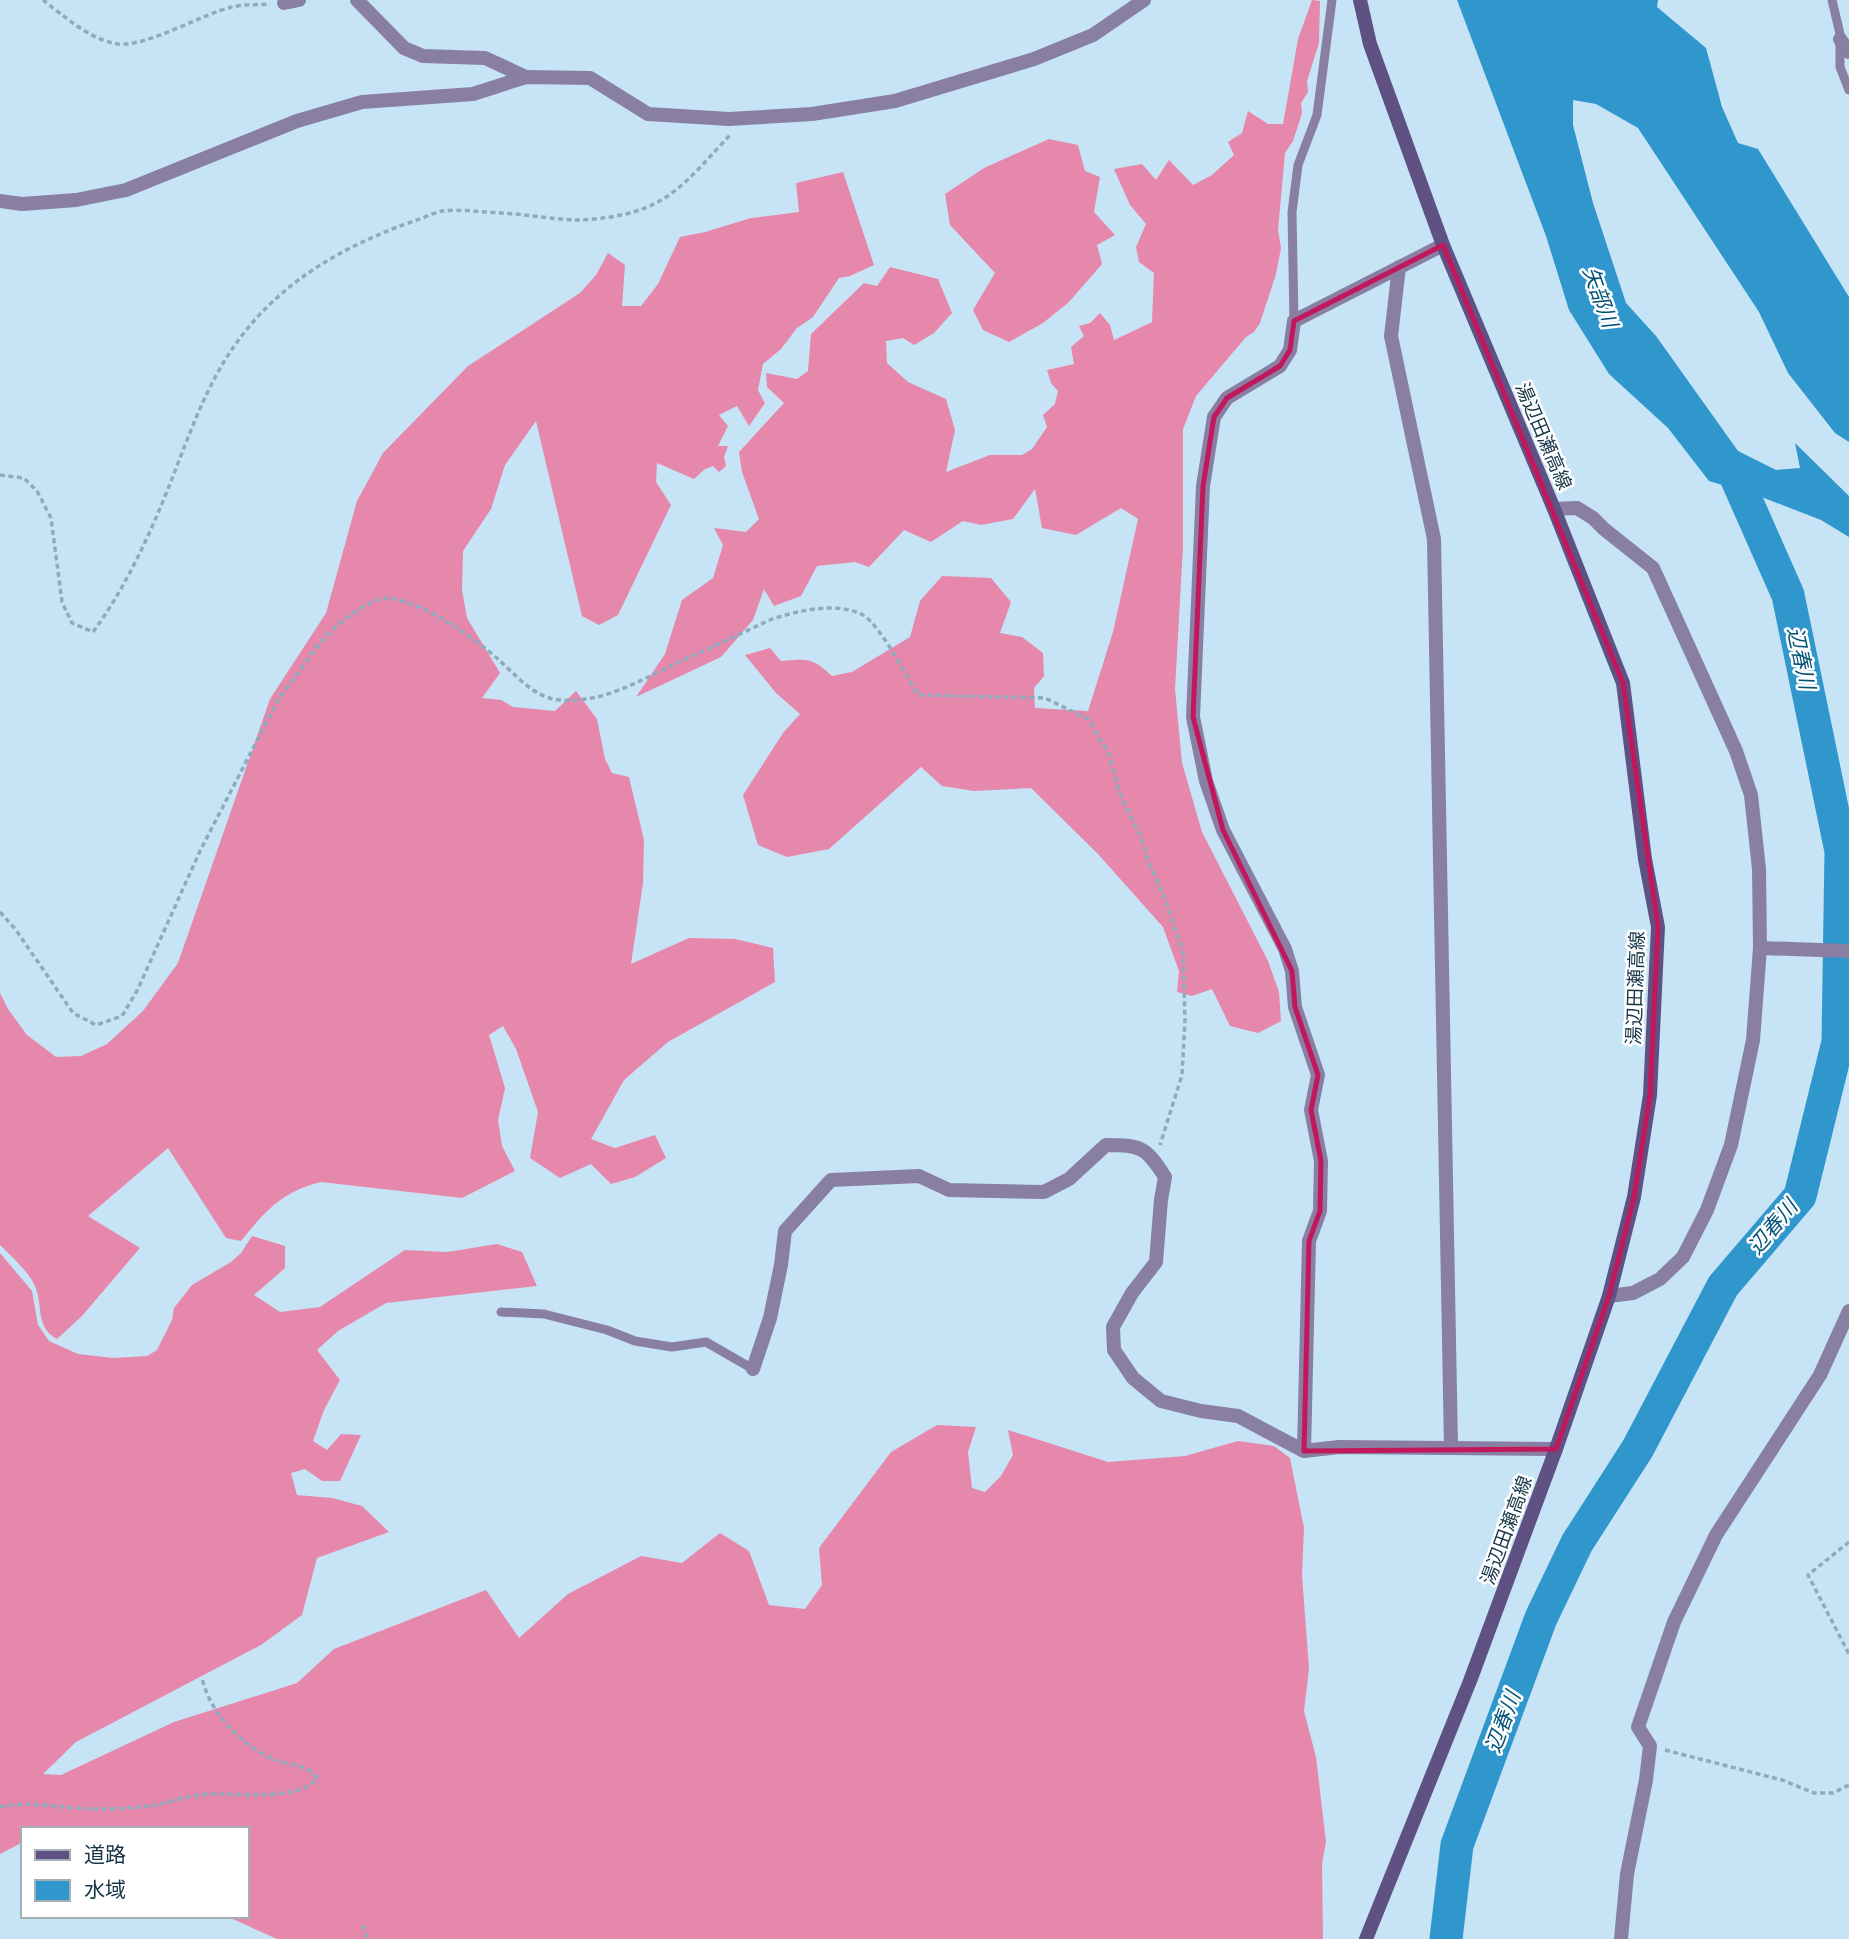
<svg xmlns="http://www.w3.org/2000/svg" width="1849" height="1939" viewBox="0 0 1849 1939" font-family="Rubik,'Noto Sans JP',sans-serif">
	<rect width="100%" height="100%" fill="#c7e3f6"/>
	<g fill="#e688ac">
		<path d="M1312,0L1320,1L1319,43L1307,81L1308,92L1301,103L1302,113L1293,141L1285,153L1278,230L1281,248L1276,274L1260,323L1254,332L1246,337L1196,396L1183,429V547L1175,689L1182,763L1202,832L1268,961L1279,992L1281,1021L1258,1033L1230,1026L1212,989L1192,996L1177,992L1179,971L1163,927L1098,854L1031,788L974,791L942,786L921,767L829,849L787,857L758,845L743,795L783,733L800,714L776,693L745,655L770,648L781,661C807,659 812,657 832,676L852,672L910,637L920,601L942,576L991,578L1011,602L1000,633L1022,637L1043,653L1044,676L1034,688L1035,708L1088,711L1113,632L1138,519L1121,508L1076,535L1042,528L1035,489L1013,519L981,525L963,521L931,542L904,530L869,567L855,562L817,566L801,596L774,606L764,589L753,620L721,657L636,697L665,654L682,600L713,578L723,545L714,528L746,532L759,519L742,472L739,452L784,403L767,387L766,373L797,379L808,371L811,334L864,283L877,286L890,267L938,279L952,313L934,333L914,345L903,338L886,341L887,363L908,382L946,399L955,430L946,472L990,455H1022L1032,449L1047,427L1043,415L1055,404L1058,391L1051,383L1047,370L1074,364L1071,347L1084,336L1079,326L1090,323L1100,313L1110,325L1114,340L1152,322L1154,273L1139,262L1136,247L1146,224L1130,205L1114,169L1142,164L1156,180L1169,160L1193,185L1212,175L1234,155L1228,142L1242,133L1248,111L1268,124H1283L1298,39Z"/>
		<polygon points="1049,139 1078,145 1085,171 1100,177 1094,212 1115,235 1097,245 1102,264 1069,302 1043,323 1009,342 983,330 973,310 995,273 950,225 945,194 984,168"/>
		<path d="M843,172L874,265L850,276L839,278L813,317L797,328L781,349L763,364L758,390L765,403L749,426L737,406L719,415L728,426L718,446H728L724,457L726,466L719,472L713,466L705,469L694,479L657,463L656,482L671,505L618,615L599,625L582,616L536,421L505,465L491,509L463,551L462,590L467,618L500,673L482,698L501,700L513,707L555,711L576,691L597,719L605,759L612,773L629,777L644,840L643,883L631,964L689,938L735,939L773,948L775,982L668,1042L624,1080L591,1139L615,1148L655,1135L666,1158L635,1177L611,1184L591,1164L560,1178L530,1158L538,1112L516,1049L503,1026L489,1035L505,1088L498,1120L502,1146L515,1171L462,1198L321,1182C283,1191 265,1211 241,1241L226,1238L168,1148L88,1216L140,1248L82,1316L57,1339C34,1327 44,1303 34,1284C26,1269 12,1257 0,1245V993L8,1009L27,1035L56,1057L81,1056L107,1044L143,1011L178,963L270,699L326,613L357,501L383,453L468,366L580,293L596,275L608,253L625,265L622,306H641L658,284L680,237L705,232L751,218L799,212L796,183Z"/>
		<polygon points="252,1236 285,1246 285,1268 254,1295 280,1312 320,1307 405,1250 447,1252 497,1244 522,1252 537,1286 386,1303 338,1331 317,1350 340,1380 324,1410 313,1441 327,1450 341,1434 361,1435 340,1481 322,1481 305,1469 291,1473 297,1495 332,1498 362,1506 389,1532 317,1558 302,1615 261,1645 76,1742 43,1774 61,1775 174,1722 297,1683 334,1649 486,1590 519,1638 568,1594 641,1556 682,1563 720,1533 749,1551 769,1605 805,1609 822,1585 819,1548 891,1452 937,1425 976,1427 968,1452 972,1488 985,1492 1001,1476 1013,1455 1008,1430 1108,1462 1185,1456 1238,1441 1274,1446 1290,1458 1304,1528 1302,1575 1309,1669 1304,1711 1316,1757 1326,1842 1322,1864 1323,1939 277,1939 226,1916 247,1916 247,1829 23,1829 23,1842 0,1854 0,1253 32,1291 38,1325 49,1341 78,1354 113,1358 147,1356 157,1350 172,1320 174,1308 192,1285 231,1262 241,1253"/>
	</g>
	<polygon fill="#3097cd" points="1457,0 1658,0 1657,7 1706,48 1722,107 1738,143 1758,149 1849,297 1849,442 1835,433 1788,373 1759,312 1638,128 1596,104 1573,100 1573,125 1593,203 1626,303 1656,336 1738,451 1776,470 1800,468 1795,443 1849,496 1849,537 1821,520 1759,496 1709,481 1668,428 1609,374 1569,310 1546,236"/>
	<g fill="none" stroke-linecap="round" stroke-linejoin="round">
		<polyline stroke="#3097cd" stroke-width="33" points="1446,1939 1457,1845 1541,1618 1577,1543 1638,1448 1723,1286 1800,1196 1838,1042 1841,851 1788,595 1731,466"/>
		<g stroke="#8eabbe" stroke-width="3.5" stroke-dasharray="5 3.5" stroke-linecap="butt">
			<path d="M43,0C64,16 90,40 118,44C147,47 202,14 232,7C244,4 258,5 270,4"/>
			<path d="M0,475L24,478L37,491L51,518L62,602L72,623L93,632C121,594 143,549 161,506C196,422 212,351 287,289C323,259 372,235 417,220C425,217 434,213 442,211C460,209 482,212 500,213C525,214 550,219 574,220C600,220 633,215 656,203C685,188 708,158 730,135"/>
			<path d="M0,912L16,930L73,1013L96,1025L122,1016L137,991L200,851L280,696C296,678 307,659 322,641C333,627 370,597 388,598C421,601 475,638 499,660C517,676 534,698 560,700C601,704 639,681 675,664C708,649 740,634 772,619C798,611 837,601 863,615C880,625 907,677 918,695L1045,698L1088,719L1109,754L1119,792L1142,839L1147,858L1167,904L1183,952L1185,1020L1182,1075L1160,1145"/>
			<polyline points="1849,1542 1808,1575 1849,1654"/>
			<polyline points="1665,1750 1782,1780 1814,1793 1833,1793 1849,1785"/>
			<path d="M0,1807C31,1800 65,1809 97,1809C116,1809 137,1808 156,1805C173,1801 191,1795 208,1794C235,1793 300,1802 317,1778C308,1764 287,1765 273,1759C240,1744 210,1713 202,1678"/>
			<polyline points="363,1925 368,1939"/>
		</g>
		<g stroke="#887fa3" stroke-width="9">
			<polyline points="1832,0 1840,34 1840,67 1849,90"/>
			<polyline points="1294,321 1292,212 1298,165 1317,115 1332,0"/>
			<polyline points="501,1312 544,1314 607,1330 635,1341 672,1347 706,1342 753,1369"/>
		</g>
		<g stroke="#887fa3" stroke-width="14">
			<polyline points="357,0 404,48 423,56 485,58 526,77"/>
			<polyline points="284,3 299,0"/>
			<polyline points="1840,39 1849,52"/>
			<polyline points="0,201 22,204 76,200 126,190 297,121 362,102 473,94 526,77 590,78 648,114 729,119 812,114 895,101 1034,59 1093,35 1144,0"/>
			<polyline points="1399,267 1391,336 1434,539 1451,1447"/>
			<polyline points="1554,509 1577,508 1593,518 1604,529 1653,568 1736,751 1751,795 1759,869 1760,948 1753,1040 1731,1145 1707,1210 1683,1257 1660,1279 1633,1293 1609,1296"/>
			<polyline points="1760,948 1849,951"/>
			<path d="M753,1369L770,1318L781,1265L785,1231L831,1180L919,1176L949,1190L1044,1192L1069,1179L1106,1145C1141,1145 1146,1147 1165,1177L1161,1200L1156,1262L1132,1293L1113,1327L1114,1350L1133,1378L1161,1401L1201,1411L1238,1416L1304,1451L1339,1447L1556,1449"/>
			<polyline points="1304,1451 1309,1241 1320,1211 1321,1161 1311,1110 1318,1075 1295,1007 1292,971 1285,949 1223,830 1206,781 1193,717 1203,486 1214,417 1227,398 1280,366 1290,350 1294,321 1443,245"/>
			<polyline points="1621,1939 1627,1874 1646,1780 1650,1746 1638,1727 1674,1622 1716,1535 1820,1375 1849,1311"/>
		</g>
		<polyline stroke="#605184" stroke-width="14" points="1360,0 1370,44 1443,245 1554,509 1623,683 1645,859 1658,927 1650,1095 1634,1197 1609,1296 1556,1449 1470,1681 1366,1939"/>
	</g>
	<path fill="none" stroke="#c2185b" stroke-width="5" stroke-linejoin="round" d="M1443,245L1623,683L1658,927L1650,1095L1634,1197L1609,1296L1556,1449L1304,1451L1309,1241L1320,1211L1321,1161L1311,1110L1318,1075L1295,1007L1292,971L1223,830L1193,717L1203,486L1214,417L1227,398L1280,366L1290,350L1294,321Z"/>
	<g text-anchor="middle" stroke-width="5" stroke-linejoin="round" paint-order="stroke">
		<g font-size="19" fill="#173648" stroke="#fff">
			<text transform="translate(1544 436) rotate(67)" y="7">湯辺田瀬高線</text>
			<text transform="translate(1635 988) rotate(-88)" y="7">湯辺田瀬高線</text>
			<text transform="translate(1506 1530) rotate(-70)" y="7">湯辺田瀬高線</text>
		</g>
		<g font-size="21" font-style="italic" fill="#005377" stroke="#fff">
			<text transform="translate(1600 297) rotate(70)" y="7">矢部川</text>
			<text transform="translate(1801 658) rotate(78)" y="7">辺春川</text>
			<text transform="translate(1773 1227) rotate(-50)" y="7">辺春川</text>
			<text transform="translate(1503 1722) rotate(-70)" y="7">辺春川</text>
		</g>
	</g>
	<rect x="21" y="1827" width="228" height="91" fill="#ffffff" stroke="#a2afb6" stroke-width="2"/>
	<rect x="35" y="1850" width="35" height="10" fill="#605184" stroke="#a2afb6" stroke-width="2"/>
	<text x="84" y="1862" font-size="21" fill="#173648">道路</text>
	<rect x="35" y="1880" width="35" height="21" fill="#3097cd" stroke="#a2afb6" stroke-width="2"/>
	<text x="84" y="1897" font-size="21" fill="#173648">水域</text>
</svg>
